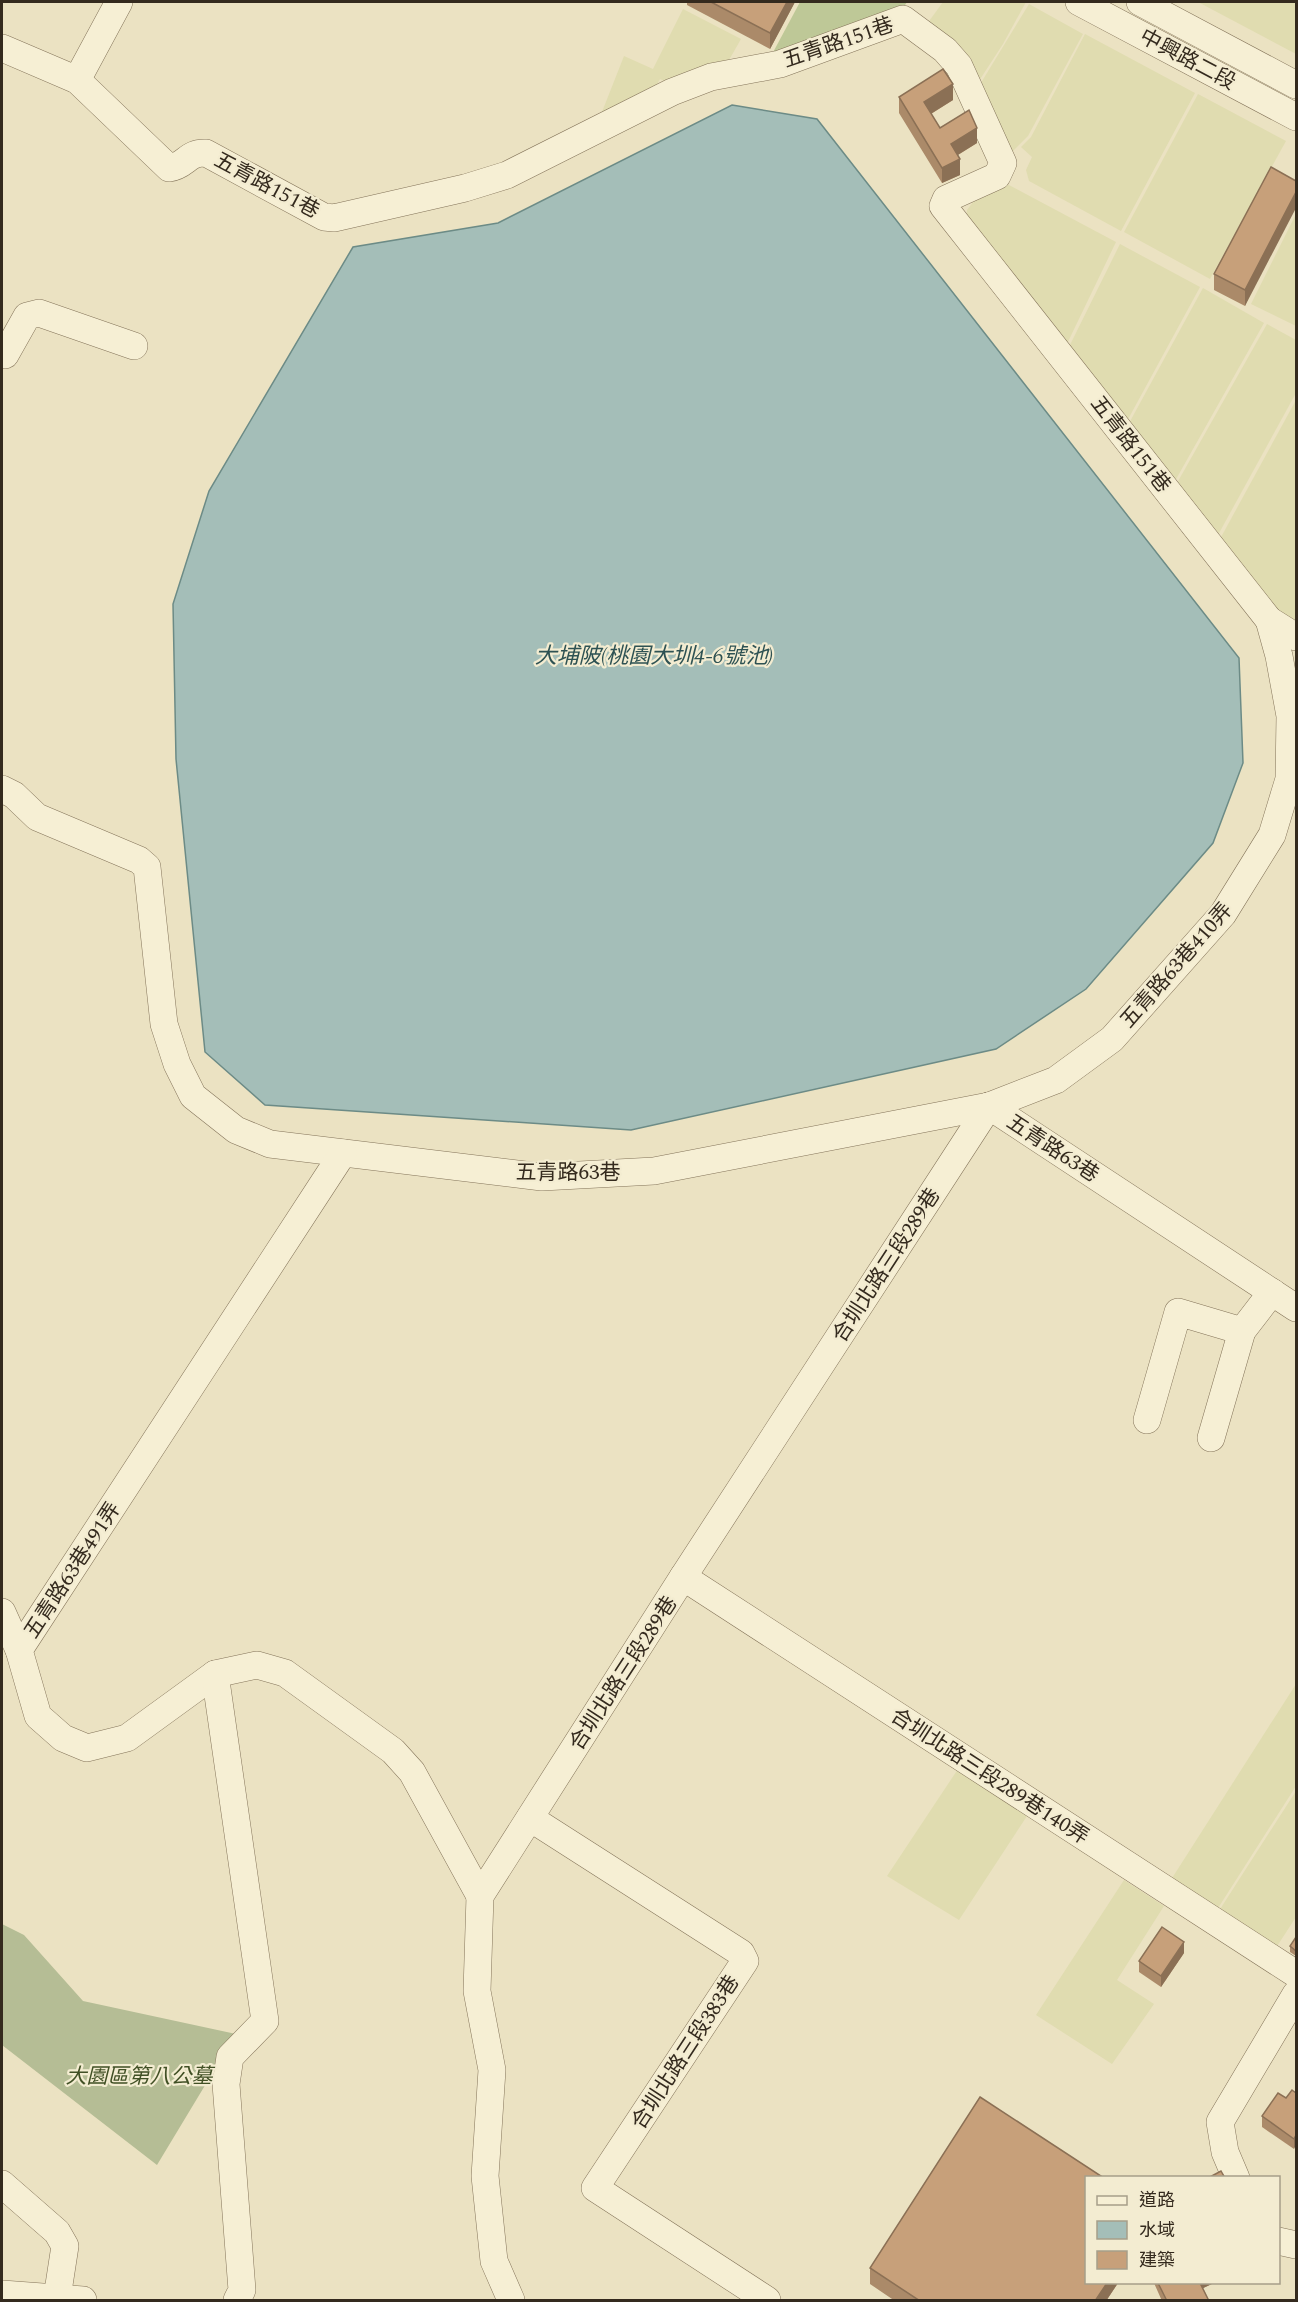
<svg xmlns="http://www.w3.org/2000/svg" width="1298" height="2302" viewBox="0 0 1298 2302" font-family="Spectral,'Noto Sans TC',serif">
	<rect width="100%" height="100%" fill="#ebe2c2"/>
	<g fill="#e0dcb0">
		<polygon points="943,2 1026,2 1003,44 977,84 924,28"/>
		<polygon points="1198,2 1296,2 1296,54"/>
		<polygon points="1029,4 1083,34 1028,136 1010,154 979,86"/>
		<polygon points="683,9 741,39 729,60 671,84 660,79 654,90 600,117 624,56 653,69"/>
		<polygon points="1085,34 1195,93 1121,231 1029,181 1026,170 1032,157 1021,147 1031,137"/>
		<polygon points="1198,94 1286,141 1210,279 1124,232"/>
		<polygon points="1007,184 1116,242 1065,348 966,224 967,210 979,194"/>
		<polygon points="1296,214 1296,326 1251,304"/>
		<polygon points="1120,244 1200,287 1126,423 1067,351"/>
		<polygon points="1203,288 1264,323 1175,481 1128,425"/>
		<polygon points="1267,324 1296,340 1296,393 1218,535 1177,483"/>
		<polygon points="1296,400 1296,619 1292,621 1257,594 1220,539"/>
		<polygon points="1296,1684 1296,1786 1213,1916 1167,1886"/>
		<polygon points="958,1769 1029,1813 959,1920 887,1876"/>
		<polygon points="1296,1791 1296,1917 1272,1954 1215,1917"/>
		<polygon points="1124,1880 1164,1906 1117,1980 1154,2004 1112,2064 1036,2015"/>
	</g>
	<polygon fill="#bec897" points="800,2 907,2 903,8 770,58"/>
	<polygon fill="#b5bd95" points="2,1924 24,1935 83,2001 236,2034 157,2165 2,2045"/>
	<polygon fill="#a4beb8" stroke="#6c8b86" stroke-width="1.5" points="732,105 817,119 1239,658 1243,763 1213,843 1086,989 996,1049 631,1130 265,1105 205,1052 176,759 173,604 209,491 353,247 498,223"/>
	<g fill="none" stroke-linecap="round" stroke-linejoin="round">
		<defs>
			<g id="minor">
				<polyline points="1079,2 1296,117"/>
				<polyline points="1140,2 1296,85"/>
				<path d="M2,48L77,80L169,168C186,166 187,152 206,153L324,217L334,218L465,188L507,175L672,92L711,77L780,64L903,19L945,50L959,66L1003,163L997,176L946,199L943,206L1269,620L1296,637"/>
				<polyline points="77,80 119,2"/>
				<polyline points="2,354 5,355 27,316 39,313 134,346"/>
				<polyline points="2,789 14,795 37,817 139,860 147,867 164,1024 177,1064 193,1096 236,1130 270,1144 542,1177 654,1171 989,1106 1056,1080 1112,1039 1223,914 1272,835 1289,779 1290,716 1279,656 1269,620"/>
				<polyline points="989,1106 1296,1308"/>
				<polyline points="343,1153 19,1650 38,1716 63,1738 87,1748 127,1738 215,1674 257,1665 285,1673 393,1751 412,1772 480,1896"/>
				<polyline points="1147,1420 1178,1312 1242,1331"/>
				<polyline points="1211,1438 1242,1331 1272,1292"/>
				<polyline points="683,1577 1296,1974"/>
				<polyline points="2,1612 19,1650"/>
				<polyline points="215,1674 265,2021 230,2057 226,2084 242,2290 237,2300"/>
				<polyline points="530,1818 741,1953 745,1961 595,2188 767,2300"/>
				<polyline points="1236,2178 1225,2152 1220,2122 1296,1994"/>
				<polyline points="2,2184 57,2232 65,2246 57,2298"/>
				<polyline points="1278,2241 1296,2245"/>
				<polyline points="2,2294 83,2300"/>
				<polyline points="511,2300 494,2261 485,2176 492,2070 477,1991 480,1896 683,1577 989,1106"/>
			</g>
		</defs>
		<use href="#minor" stroke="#84745a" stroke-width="28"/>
		<use href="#minor" stroke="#f6efd4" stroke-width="27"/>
	</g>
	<g fill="#ab8a69">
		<polygon points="687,2 795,2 770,49 687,5"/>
		<polygon points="899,97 953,100 931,114 940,128 977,143 958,155 960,175 942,183 899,113"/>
		<polygon points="1296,181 1245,306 1214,290 1214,274"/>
		<polygon points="1296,1937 1296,1956 1290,1952 1290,1946"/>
		<polygon points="1184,1953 1161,1987 1139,1972 1139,1961"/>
		<polygon points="1296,2093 1294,2149 1262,2127 1262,2116 1286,2098"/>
		<polygon points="870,2268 1086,2283 1118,2283 1106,2301 895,2301 870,2284"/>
		<polygon points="1154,2283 1214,2283 1203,2288 1209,2301 1162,2301"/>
	</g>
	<g fill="#8b7055">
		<polygon points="787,2 795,2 770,49 770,33"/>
		<polygon points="953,84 953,100 924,118 924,102"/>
		<polygon points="977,128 977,143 951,159 951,144"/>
		<polygon points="960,159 960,175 942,183 942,168"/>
		<polygon points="1296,192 1296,208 1245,306 1245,290"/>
		<polygon points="1184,1942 1184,1953 1161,1987 1161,1976"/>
		<polygon points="1296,2135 1296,2145 1294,2149 1294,2139"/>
		<polygon points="1107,2283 1118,2283 1106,2301 1095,2301"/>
		<polygon points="1199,2283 1214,2283 1199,2290"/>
	</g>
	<g fill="#c7a07a" stroke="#8b7055" stroke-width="1.5">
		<polygon points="711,2 787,2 770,33"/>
		<polygon points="943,69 953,84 924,102 940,128 969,110 977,128 951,144 960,159 942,168 899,97"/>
		<polygon points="1271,167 1296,181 1296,192 1245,290 1214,274"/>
		<polygon points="1162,1927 1184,1942 1161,1976 1139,1961"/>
		<polygon points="1296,1937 1296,1951 1290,1946"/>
		<polygon points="1292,2090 1296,2093 1296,2135 1294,2139 1262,2116 1278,2093 1286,2098"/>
		<polygon points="980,2097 1104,2178 1086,2178 1086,2283 1107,2283 1095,2301 920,2301 870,2268"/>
		<polygon points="1221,2171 1225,2178 1208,2178"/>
		<polygon points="1158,2283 1200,2283 1209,2301 1167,2301"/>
	</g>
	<g text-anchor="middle" stroke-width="4.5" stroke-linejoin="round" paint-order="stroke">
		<g font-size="21" fill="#342a1e" stroke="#f3ecd1">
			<text transform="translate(838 42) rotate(-19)" y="7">五青路151巷</text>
			<text transform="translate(1188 59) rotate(28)" y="7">中興路二段</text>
			<text transform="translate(267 185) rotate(28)" y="7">五青路151巷</text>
			<text transform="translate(1131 444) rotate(52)" y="7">五青路151巷</text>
			<text transform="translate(1176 965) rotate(-49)" y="7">五青路63巷410弄</text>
			<text transform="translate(1053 1148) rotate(33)" y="7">五青路63巷</text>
			<text x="568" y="1179">五青路63巷</text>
			<text transform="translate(886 1265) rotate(-57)" y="7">合圳北路三段289巷</text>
			<text transform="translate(72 1570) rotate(-57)" y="7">五青路63巷491弄</text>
			<text transform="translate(623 1673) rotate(-57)" y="7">合圳北路三段289巷</text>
			<text transform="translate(990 1776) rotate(33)" y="7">合圳北路三段289巷140弄</text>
			<text transform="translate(685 2052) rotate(-57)" y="7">合圳北路三段383巷</text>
		</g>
		<g font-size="21" font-style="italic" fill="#415025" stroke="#f3ecd1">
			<text x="139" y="2083">大園區第八公墓</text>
		</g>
		<g font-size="22" font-style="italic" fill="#2e5253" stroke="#f3ecd1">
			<text x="654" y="663">大埔陂(桃園大圳4-6號池)</text>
		</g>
	</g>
	<rect width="1298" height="2302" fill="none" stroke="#342a1e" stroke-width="6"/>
	<rect x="1085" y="2176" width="195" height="108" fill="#f3ecd1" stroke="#a79e89" stroke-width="1.5"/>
	<rect x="1097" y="2196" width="30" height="9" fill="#f6efd4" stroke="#a79e89" stroke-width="1.5"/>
	<text x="1139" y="2206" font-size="18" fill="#342a1e">道路</text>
	<rect x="1097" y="2221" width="30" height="18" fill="#a4beb8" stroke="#a79e89" stroke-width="1.5"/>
	<text x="1139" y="2236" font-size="18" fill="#342a1e">水域</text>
	<rect x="1097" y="2251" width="30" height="18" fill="#c7a07a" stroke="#a79e89" stroke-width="1.5"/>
	<text x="1139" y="2266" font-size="18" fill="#342a1e">建築</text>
</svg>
